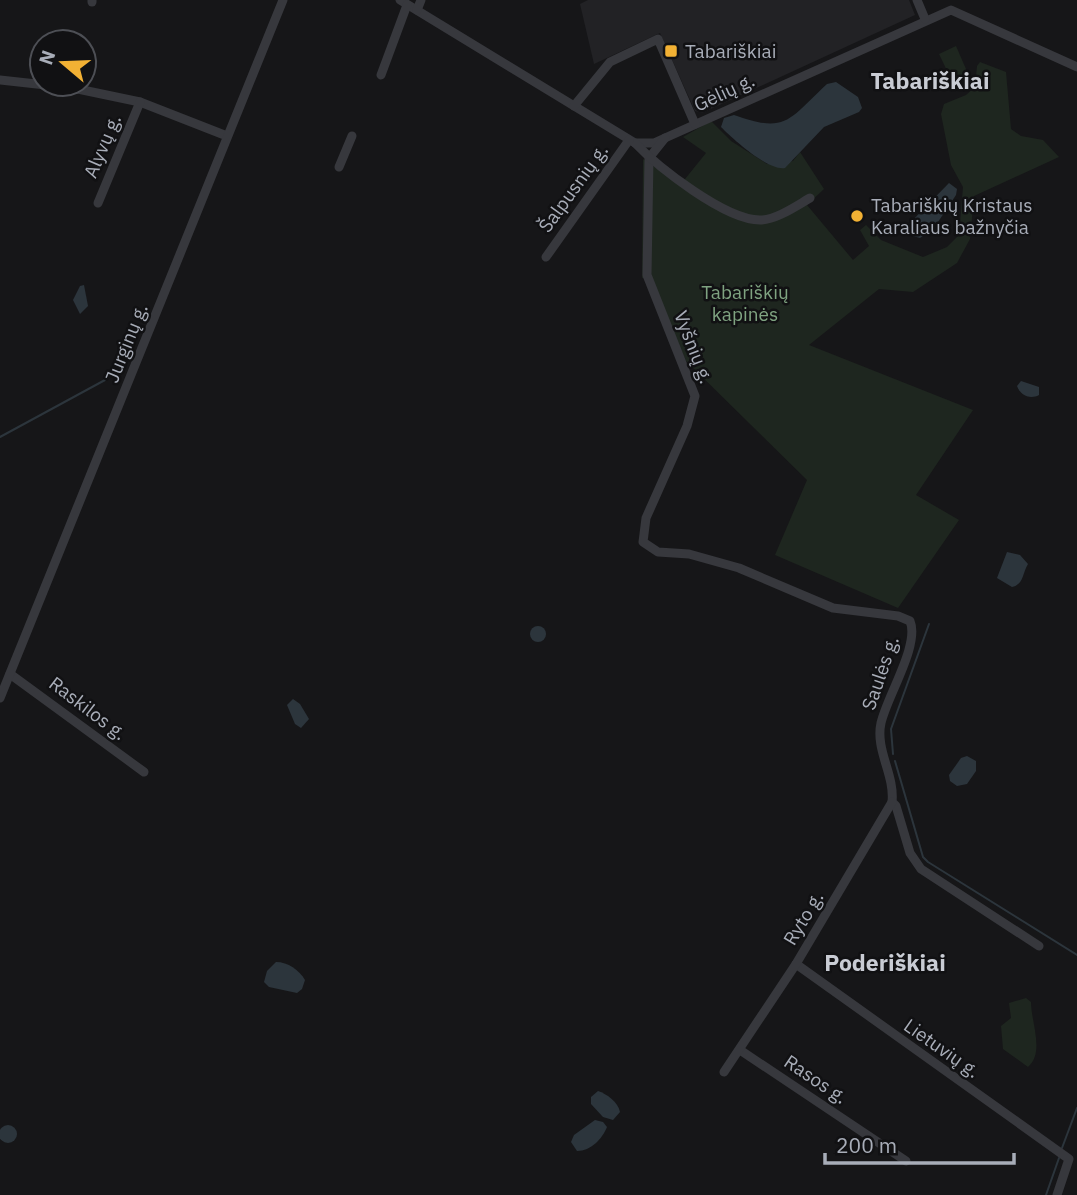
<svg xmlns="http://www.w3.org/2000/svg" width="1077" height="1195" viewBox="0 0 1077 1195" font-family="'IBM Plex Sans',sans-serif">
	<rect width="100%" height="100%" fill="#161618"/>
	<polygon fill="#222225" points="588,0 909,0 915,15 702,113 695,111 660,33 594,64 580,4"/>
	<g fill="#1e261f">
		<polygon points="956,46 969,76 953,83 939,54"/>
		<polygon points="980,62 1006,72 1011,129 1021,136 1043,140 1059,157 974,196 970,239 957,263 913,292 879,289 809,345 973,410 916,495 959,520 898,608 775,555 807,480 686,361 650,279 642,278 643,159 681,184 706,153 683,137 711,121 731,141 767,164 793,161 800,152 824,189 807,205 853,260 869,246 860,230 866,225 881,240 923,257 947,247 959,235 963,187 951,165 941,114 944,104 966,95 975,87 977,66"/>
		<path d="M1026,998L1031,1002C1031,1022 1045,1053 1028,1067L1003,1049L1001,1026L1011,1018L1009,1003Z"/>
	</g>
	<g fill="#2c353c">
		<path d="M836,82L858,97L862,108L859,112L824,127L785,168C768,171 733,139 721,127L724,118L734,115C787,134 788,120 827,84Z"/>
		<polygon points="949,183 957,189 956,195 934,228 920,238 909,235 909,224"/>
		<polygon points="84,285 88,306 80,314 73,300 80,286"/>
		<path d="M1021,381L1039,387V395C1030,400 1020,395 1017,386Z"/>
		<path d="M1007,552L1020,555L1028,564C1022,574 1024,584 1012,587L997,578Z"/>
		<circle cx="538" cy="634" r="8"/>
		<polygon points="293,699 300,704 309,719 301,728 295,724 287,705"/>
		<polygon points="967,756 976,761 976,771 967,784 957,786 950,781 949,775 961,758"/>
		<path d="M276,962C288,962 299,970 305,980L302,989L297,993L269,987L264,982L267,971Z"/>
		<path d="M598,1091C607,1094 618,1102 620,1112L613,1120L603,1117L591,1104V1097Z"/>
		<path d="M595,1120L603,1122L607,1127C602,1139 591,1151 577,1151L571,1142L574,1135Z"/>
		<circle cx="8" cy="1134" r="9"/>
	</g>
	<g fill="none" stroke-linecap="round" stroke-linejoin="round">
		<g stroke="#2c353c" stroke-width="2">
			<polyline points="0,437 105,380"/>
			<polyline points="893,754 891,729 929,624"/>
			<polyline points="895,761 923,857 928,862 1077,955"/>
			<polyline points="1062,1148 1077,1108"/>
			<polyline points="1046,1195 1059,1158"/>
		</g>
		<g stroke="#37383d" stroke-width="9">
			<polyline points="400,0 635,143 654,143 665,138 951,10 1077,67"/>
			<polyline points="917,0 925,19"/>
			<polyline points="92,2 92,0"/>
			<polyline points="417,10 421,0"/>
			<polyline points="381,75 407,5"/>
			<polyline points="0,80 73,88 140,102 227,136"/>
			<polyline points="574,106 610,62 658,39 695,124"/>
			<path d="M665,138L649,158L647,275L695,396L687,426L646,518L643,542L658,552L689,554L739,568L833,608L898,616L910,621C920,645 887,696 881,723C875,750 895,775 892,802L896,806L910,853L921,869L1039,946"/>
			<path d="M635,143C658,167 725,220 760,220C776,220 796,206 810,198"/>
			<polyline points="339,167 352,136"/>
			<polyline points="98,203 140,102"/>
			<polyline points="546,257 629,140"/>
			<polyline points="10,674 144,772"/>
			<polyline points="0,698 283,0"/>
			<polyline points="796,964 1069,1159 1057,1195"/>
			<polyline points="740,1050 906,1161"/>
			<polyline points="724,1072 796,964 892,802"/>
		</g>
	</g>
	<g fill="#f2b134" stroke="#111113" stroke-width="2.5">
		<rect x="664" y="44" width="14" height="14" rx="3.5"/>
		<circle cx="857" cy="216" r="7"/>
	</g>
	<g text-anchor="middle" stroke-width="5" stroke-linejoin="round" paint-order="stroke">
		<g font-size="19" fill="#a8adb8" stroke="#111113" text-anchor="start">
			<text x="685" y="58">Tabariškiai</text>
			<text x="871" y="212">Tabariškių Kristaus<tspan x="871" dy="22">Karaliaus bažnyčia</tspan></text>
		</g>
		<g font-size="19" fill="#a8adb8" stroke="#111113">
			<text transform="translate(724 92) rotate(-25)" y="7">Gėlių g.</text>
			<text transform="translate(102 146) rotate(-67)" y="7">Alyvų g.</text>
			<text transform="translate(573 188) rotate(-54)" y="7">Šalpusnių g.</text>
			<text transform="translate(126 343) rotate(-68)" y="7">Jurginų g.</text>
			<text transform="translate(694 347) rotate(69)" y="7">Vyšnių g.</text>
			<text transform="translate(880 673) rotate(-71)" y="7">Saulės g.</text>
			<text transform="translate(88 708) rotate(37)" y="7">Raskilos g.</text>
			<text transform="translate(803 918) rotate(-59)" y="7">Ryto g.</text>
			<text transform="translate(942 1048) rotate(35)" y="7">Lietuvių g.</text>
			<text transform="translate(816 1079) rotate(34)" y="7">Rasos g.</text>
		</g>
		<g font-size="19" fill="#7fa381" stroke="#111113">
			<text x="745" y="299">Tabariškių<tspan x="745" dy="22">kapinės</tspan></text>
		</g>
		<g font-size="23" font-weight="bold" fill="#c9ccd4" stroke="#111113">
			<text x="930" y="89">Tabariškiai</text>
			<text x="885" y="971">Poderiškiai</text>
		</g>
	</g>
	<g transform="translate(63 63) rotate(289)"><circle r="33" fill="#111113" stroke="#4d4f55" stroke-width="2"/>
	<path d="M0-5L12 26L0 18L-12 26Z" fill="#f2b134"/>
	<text y="-10" font-size="19" font-weight="bold" text-anchor="middle" fill="#a8adb8">N</text>
	</g>
	<path d="M825 1153v10h189v-10" fill="none" stroke="#a8adb8" stroke-width="3.5"/>
	<text x="836" y="1153" font-size="21" fill="#a8adb8" stroke="#111113" stroke-width="5" paint-order="stroke">200 m</text>
</svg>
